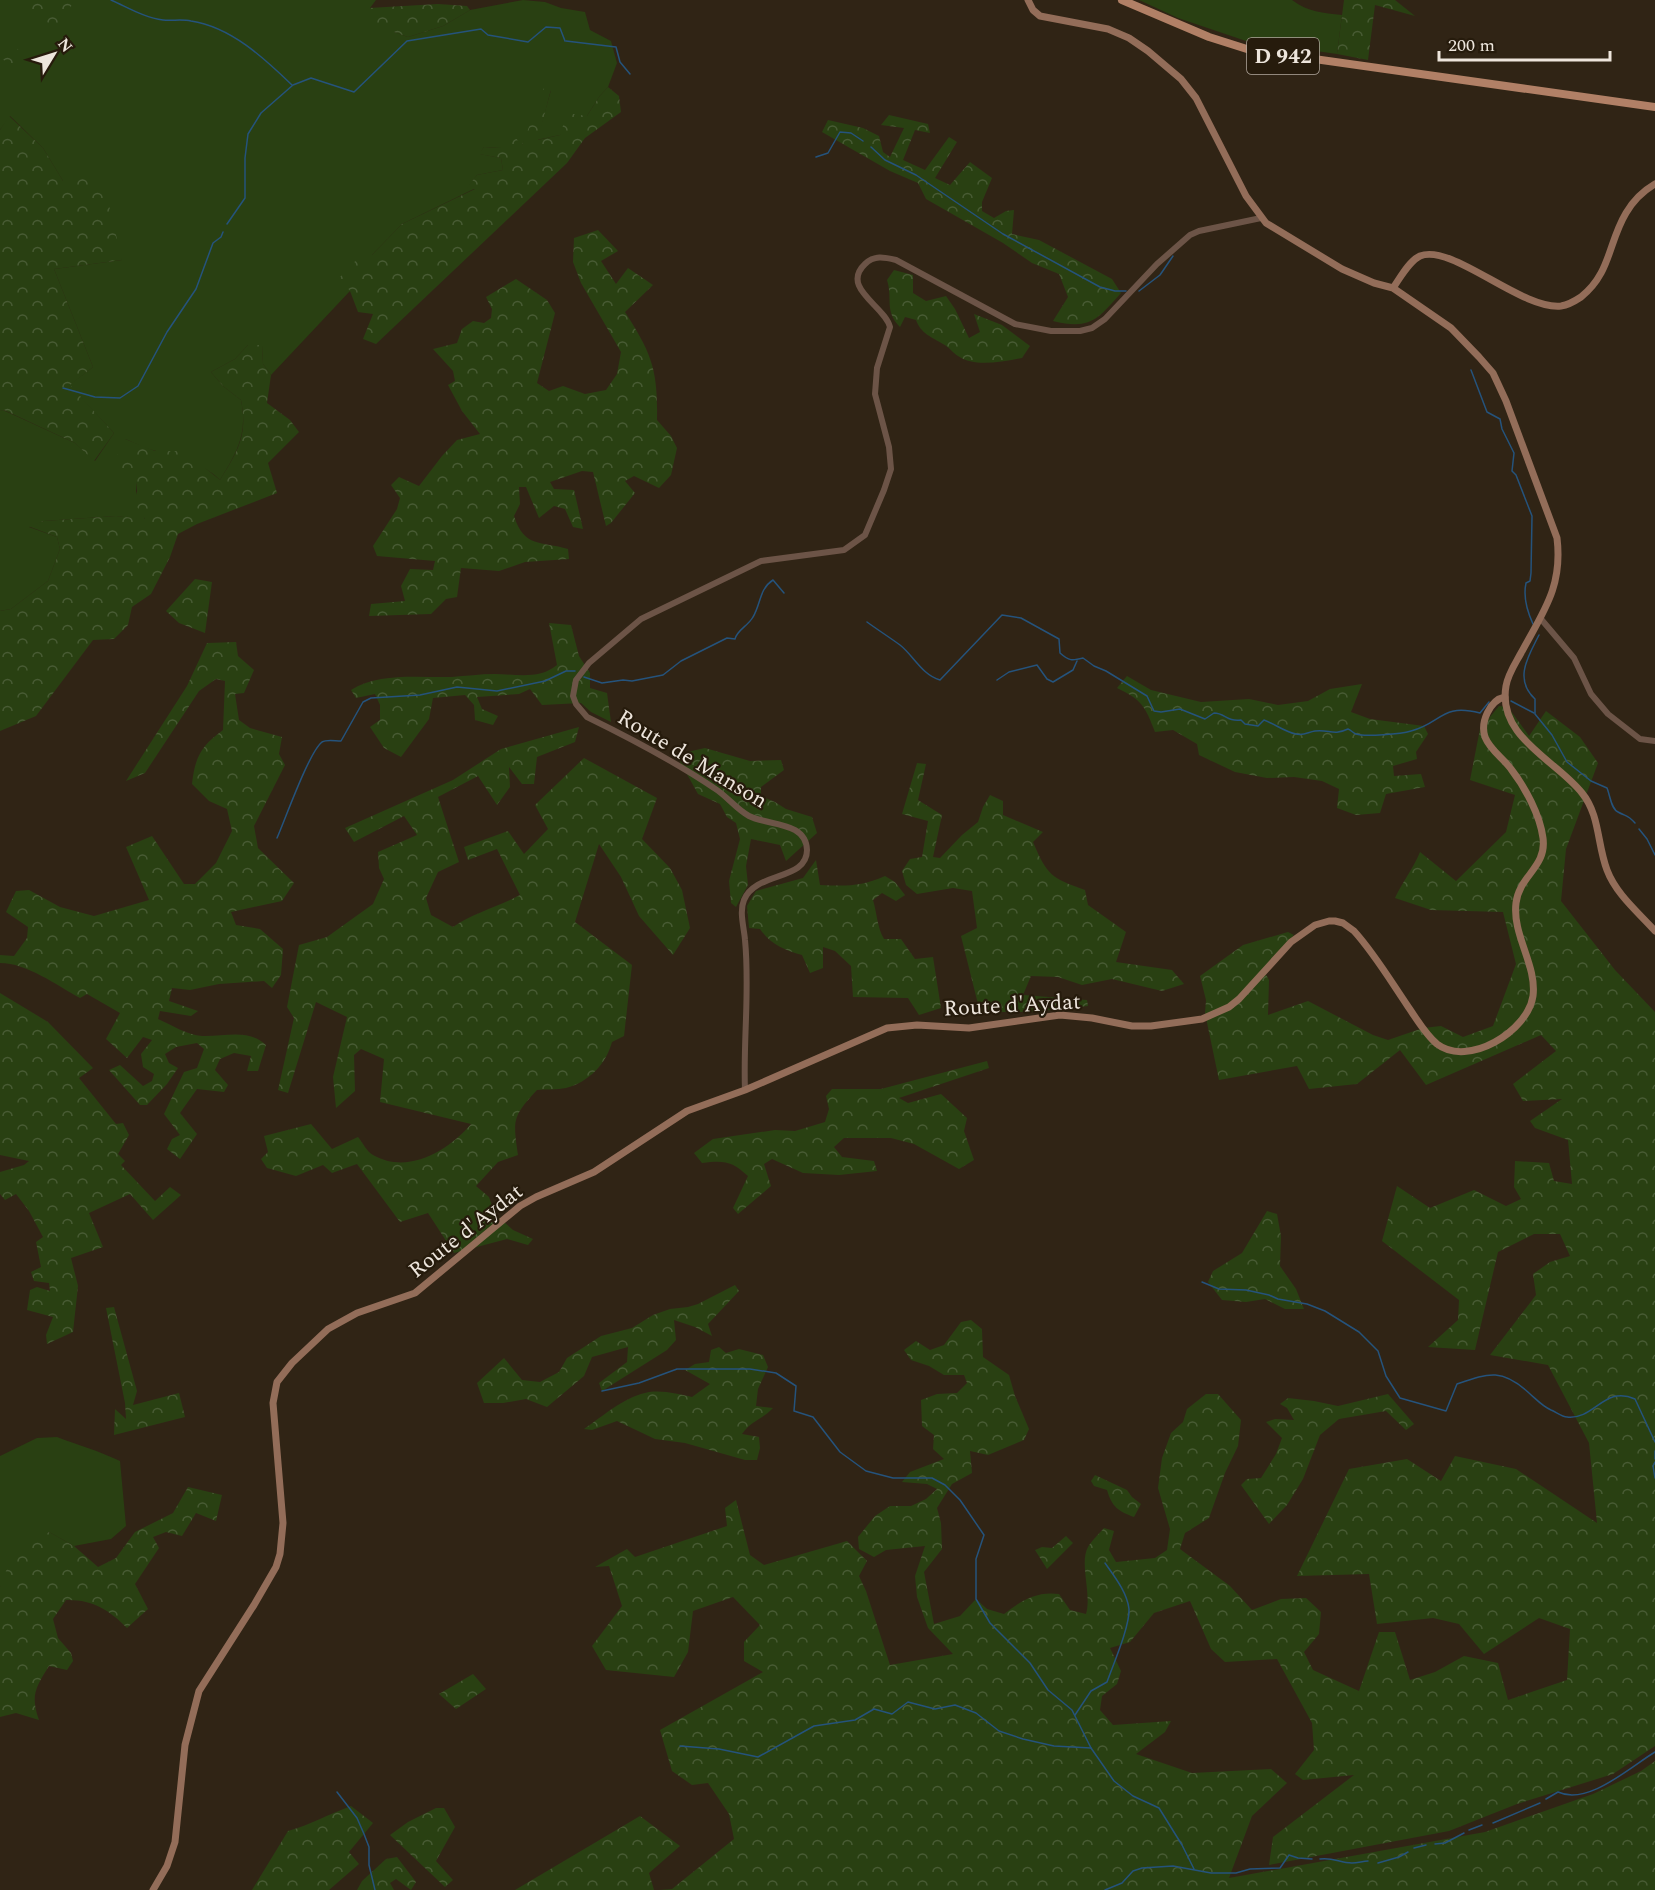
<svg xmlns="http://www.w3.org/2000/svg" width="1655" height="1890" viewBox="0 0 1655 1890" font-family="Spectral,serif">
	<defs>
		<pattern id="forest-crowns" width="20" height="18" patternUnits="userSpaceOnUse" patternTransform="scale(1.5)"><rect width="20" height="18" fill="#294012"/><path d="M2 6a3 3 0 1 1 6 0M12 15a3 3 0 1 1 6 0" fill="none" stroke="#485b34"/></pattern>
	</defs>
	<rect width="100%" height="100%" fill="#302415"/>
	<g fill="#294012">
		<path d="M0,0H376L370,8L394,32L408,37L443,26L470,10L523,0L545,2L561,8L585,12L590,30L611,41L617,63L608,87L599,97L587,116L560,135L537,140L551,90L522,145L500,148L484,147L480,154L501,158L503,170L477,175L467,189L478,187L402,224L372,255L350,291L271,375L263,364L262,346L248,345L235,359L211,372L223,386L241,400C248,434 237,452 220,480C204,464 178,455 156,451C146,449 135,443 125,439L137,482L136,491L145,520L116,516L44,521L29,527L57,537L60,549L48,581L11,609L0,611V411L3,410L75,443L95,461L114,433L69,385L93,367L54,269L122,260L63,181L43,148L10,116L0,130Z"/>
		<path d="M1139,0H1292C1308,12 1323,13 1342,15L1337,54L1246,41L1178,18Z"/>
		<path d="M57,1437C78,1445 99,1451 120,1461L126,1526L111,1539L74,1546L49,1532L0,1587V1456L37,1438Z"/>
	</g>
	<g fill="url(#forest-crowns)">
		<polygon points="7,0 73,0 67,20 59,29"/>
		<polygon points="1344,0 1395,0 1415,16 1375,5 1368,60 1337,54"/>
		<polygon points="438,4 467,6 470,10 443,26 408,37 394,32 383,34 369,8"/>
		<polygon points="0,36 28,57 23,71 0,58"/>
		<polygon points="608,87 619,96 621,112 585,138 567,163 376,344 363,339 373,314 358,312 350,291 339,278 364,252 372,255 402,224 475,189 466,189 477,175 503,170 501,158 479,154 484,147 500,148 513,135 522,145 544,88 551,89 538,140 560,135 567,113 587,116 599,97"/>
		<path d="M889,115L928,124L930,133L915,130L903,160L925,170L949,137L957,142L935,178L950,185L970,162L992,178L982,202V211L994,218L1006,211L1014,210L1012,234L1039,240L1112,279L1121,293C1097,320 1090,330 1053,321L1068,297L1059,274L1032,263L1003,243L926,199L918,183L890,171L822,132L828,120L863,128L879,136L883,152L890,157L904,128L881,125Z"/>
		<polygon points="9,116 43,148 63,181 87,174 108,201 122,260 54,269 93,367 70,385 114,433 94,461 75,443 4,410 0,411 0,130"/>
		<path d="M598,230L618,251L601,261L616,284L628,268L653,285L625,312C652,354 658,370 657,420L671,436L677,448L671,475L659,488L634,476L625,481L635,493L611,523L606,526L593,472L582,471L550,482L554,489L574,490L583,529L573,527L565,509L554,506L539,518L526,487H519L520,504L514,516C524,548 541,541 568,549L569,559L525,562L499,571L461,568L457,597L446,599L431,614L369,616L371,604L405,601L401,586L410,569L433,570L435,561L377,556L373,546L397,509L400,498L391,485L399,477L419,486L442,456L457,440L480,434L462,411L448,385L455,381L453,371L433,349L457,343L462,329L473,321L484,323L491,318L492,309L486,297L516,279L547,300L555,313L537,383L549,391L563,386L585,394L606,390L617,374L621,352L581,283L573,262L574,238Z"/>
		<path d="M894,270L913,275V293L926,301L946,296L955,309L969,338L980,332L974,314L1002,325L1030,346L1022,358C1002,361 976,368 958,356C953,353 949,347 943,344C932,337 921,334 916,320L905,317L900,327C884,311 893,299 887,280Z"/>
		<path d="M248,345H262L263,364L271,375L267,403L290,420L299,432L268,463L277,493L197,524L178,534L170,557L151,594L132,607L128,625L114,639L93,640L36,716L0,731V611L11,609L48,581L60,549L57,537L28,526L44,521L116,516L145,519L137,507V482L110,471L125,439L155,451H184L220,480C238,451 248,435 241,400L223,386L211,372L235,359Z"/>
		<polygon points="195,579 212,582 205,633 179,623 166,611"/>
		<path d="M549,623L571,625L579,656L590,673V688L607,693L611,722L591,712L581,703L542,705L530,689L519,694L477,697L482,709L498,716L493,725L475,720L474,705L465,695L433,698L429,719L401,757L384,748L370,727L380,720V705L375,694L356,698L351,690C380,672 419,678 452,677C466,676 480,674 494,674C516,674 539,680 557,665Z"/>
		<path d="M236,642L238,656L254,670L244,693L235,694L239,720L250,728L282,737L279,754L285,765L254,826L258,848L294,883L282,901L231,912L236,925L260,929L283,949L281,975L272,988L264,981L219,984L190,990L172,988L169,1001L198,1011L191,1016L160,1011L158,1019C172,1025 187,1035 202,1036C224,1037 248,1028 266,1045L258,1071H247L251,1056L234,1053L220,1059L215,1070L228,1085L224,1092L197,1089L180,1113L197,1134L180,1159L167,1149L172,1139L180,1135L164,1114L184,1072L197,1068L204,1049L197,1043L176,1047L165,1054L169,1063L178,1068L167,1084L147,1105H140L109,1070L120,1065L143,1086L152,1081L154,1074L143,1067L141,1054L152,1040L143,1037L127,1058L106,1039L120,1013L87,994L80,998C56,985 27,963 0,963V955L14,956L27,938L28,927L6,912L16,891L29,890L60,907L94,916L149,900L126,847L152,836L184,884H195L216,863L232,831L227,809L209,801L192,784C195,757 201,746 223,730L225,681L216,679L199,691L145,773L126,781L187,686L207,643Z"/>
		<path d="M1127,676L1151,690L1201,702L1249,699L1278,705L1308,701L1330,689L1362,684L1351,712L1370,719L1424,726L1428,734L1416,752L1417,759L1393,766L1394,776L1421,774L1425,787L1386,794L1380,813L1356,815L1337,808L1339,789L1322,781L1294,777L1267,778L1235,772L1199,755L1197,744L1173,730L1155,732C1145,706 1142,700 1117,688Z"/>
		<path d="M1499,706L1508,707L1529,736L1546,711L1580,737L1598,763L1566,849L1561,901L1615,970L1655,1012V1746L1613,1774L1517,1804L1449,1831L1269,1865L1273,1837L1354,1775L1303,1780L1295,1774L1314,1750L1312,1723L1277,1659L1225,1662L1211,1649L1190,1601L1154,1613L1130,1642L1110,1648L1121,1671L1117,1684L1102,1696L1100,1710L1113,1725L1171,1721L1165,1732L1136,1754L1192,1773L1271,1769L1287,1783L1252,1816L1229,1878L1485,1832L1593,1794L1641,1771L1655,1761V1890H659L672,1889L734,1839L729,1814L708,1783L692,1785L672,1771L660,1730L763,1672L744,1661V1642L760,1625L733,1597L693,1611L688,1652L674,1677L606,1670L592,1646L622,1606L609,1566L595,1567L627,1549L635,1557L727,1526L725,1508L736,1500L750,1555L764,1565L847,1541L867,1561L859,1576L866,1591L890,1665L953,1654L928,1628L917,1597L915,1576L925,1546L886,1550L874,1557L859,1549L858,1537L875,1516L890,1506H911L926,1499L937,1489L927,1484L902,1482L910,1472L944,1459L933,1449L934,1435L922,1426L921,1400L937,1394L957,1393L967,1383L964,1375H944L929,1366L911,1360L904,1350L916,1341L930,1350L944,1345L961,1322L971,1320L982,1329L983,1357L1009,1375L1015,1396L1029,1429L1024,1440L988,1455L970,1451L972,1473L952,1484L937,1508L941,1523L942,1549L924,1572L934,1624L960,1616L976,1599L987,1609L1004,1614C1021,1601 1036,1591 1059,1594L1070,1610L1086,1614C1092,1594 1079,1563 1088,1547C1092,1540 1099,1534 1104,1528L1114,1531L1109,1550L1116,1562L1155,1558L1167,1550L1170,1529L1158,1488L1162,1458L1171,1433L1183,1422L1187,1409L1206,1394H1218L1241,1420L1238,1446L1225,1473L1209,1518L1185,1533L1180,1549L1230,1586L1252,1610L1281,1599L1306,1598L1321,1612L1319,1634L1304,1652L1313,1670L1359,1691L1379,1632H1395L1410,1680L1435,1672L1464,1656L1498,1663L1508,1700L1567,1680L1570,1629L1539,1618L1484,1654L1459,1624L1433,1618L1377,1624L1369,1574L1297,1576L1349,1469L1407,1459L1441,1481L1455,1456L1516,1469L1597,1523L1589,1443L1548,1365L1490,1355L1536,1295L1533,1274L1550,1262L1570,1256L1560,1234H1534L1498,1252L1475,1350L1428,1347L1458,1320L1459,1300L1382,1241L1397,1186L1430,1208L1474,1190L1506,1206L1521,1199L1514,1187L1515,1161L1549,1163L1554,1181L1572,1184L1568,1140L1535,1128L1530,1121L1562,1099L1523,1101L1513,1084L1556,1051L1541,1035L1426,1085L1400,1050L1357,1084L1309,1089L1297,1066L1219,1080L1205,1013L1206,1000L1200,976L1243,945L1288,932L1294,935L1263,969L1269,980L1268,1015L1308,1001L1373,1035L1388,1040L1423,1028L1441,1026L1463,1037L1493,1026L1516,964L1503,912L1431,910L1395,898C1403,881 1413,869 1420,852L1456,881L1506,832L1515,795L1470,780L1480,729Z"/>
		<path d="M579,727L575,742L537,757L534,784H522L509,767L510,787L497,805L478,776L438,797L459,862L438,872L426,898L431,915L453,927C473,913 498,907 520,895L497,849L468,860L464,847L508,831L524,854L548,829L535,805L584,758L657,798L642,839L670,868L682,890L690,928L673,955L639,916L621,877L599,844L575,922L632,965L624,1036L612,1042C606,1064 589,1082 566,1088C557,1090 546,1089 537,1090C512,1117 513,1120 518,1155L498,1162L476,1186L489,1197L495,1214L513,1230L533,1239L528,1245L507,1239L454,1253L428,1213L400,1222L357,1164L332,1173L323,1165L296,1176L267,1168L261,1159L268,1152L264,1136L311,1124L332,1149L358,1137C363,1143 367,1152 373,1155C408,1175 448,1151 471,1124L380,1102L384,1059L361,1049L354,1055L355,1091L336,1108L333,1077L347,1017L316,1002L288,1093L278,1090L294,1018L287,1007L299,945L327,937L373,904L384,879L379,868L378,852L417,835L404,816L354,842L345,828L453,780L501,749Z"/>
		<polygon points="705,748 750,761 781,760 784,770 761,787 761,796 775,802 786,809 812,817 817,833 786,861 780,845 751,839 746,866 748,885 736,907 731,903 729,881 740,839 736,823 727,817 720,804 698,794 678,758 687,752"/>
		<path d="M917,763L926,764L918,800L942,815L933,857L940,858L962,835L978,822L983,807L990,795L1003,801V815L1043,832L1033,842C1047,875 1051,878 1085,890L1088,905L1126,932L1116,962L1172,970L1184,984L1162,991L1112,979L1082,985L1058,977L1031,976L1023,995L1087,1000L1088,1006L1031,1012H980L961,936L977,928L972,891L953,888L917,894L906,885L902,871L910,859L922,857L928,821L902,814Z"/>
		<path d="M816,860L820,885C846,886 860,887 885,876L895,882L905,895L896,901L882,893L873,900C877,913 877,927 884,939H901L915,959L933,957L941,1008L919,1015L908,998L853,997L851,966L835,951L823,947V968L810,973L802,955C784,950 770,944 760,929L749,928L747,906L756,891L803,878Z"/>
		<polygon points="0,993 48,1022 93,1068 79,1078 116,1124 123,1123 129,1135 118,1154 125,1161 121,1165 155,1201 170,1187 181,1195 153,1220 130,1194 89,1213 103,1247 71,1258 78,1286 73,1332 47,1344 46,1335 53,1317 27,1310 30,1290 37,1287 50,1291 49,1283 34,1281 31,1272 41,1267 36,1242 43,1237 29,1211 16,1194 5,1200 0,1194 0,1172 24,1165 29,1161 0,1155"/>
		<path d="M987,1061L989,1068L899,1098L908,1103L941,1094L967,1118L964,1131L974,1160L959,1169L914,1144L891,1138H844L834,1147L842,1157L874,1161L877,1171L839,1175L803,1173L772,1159L764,1164L771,1186L738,1214L733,1208L748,1176C732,1161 724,1160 702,1163L694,1153L713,1139L775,1130L795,1131L825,1122L829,1109L826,1096L832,1089H881Z"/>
		<polygon points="1267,1211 1277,1214 1281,1236 1280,1266 1296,1289 1304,1309 1285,1309 1265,1299 1246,1302 1222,1300 1208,1282 1213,1271 1242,1253"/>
		<polygon points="735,1285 739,1291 708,1324 712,1336 695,1327 674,1320 676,1340 667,1350 602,1391 599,1383 627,1362 628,1347 592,1357 584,1376 547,1407 526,1399 503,1403 484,1403 477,1383 504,1358 522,1380 540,1382 559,1372 567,1358 601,1336 632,1328 653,1315 670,1309 688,1307 698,1304"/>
		<polygon points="114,1307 137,1391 133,1405 179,1393 185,1417 114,1435 115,1409 126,1419 125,1403 106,1308"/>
		<path d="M719,1347L726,1353L739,1349L763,1355L768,1367L758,1389L756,1406L773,1408C762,1420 753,1419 742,1434L759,1437L760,1448L757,1460H745L685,1443L655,1439L617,1421L592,1430L584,1429C603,1416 623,1398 645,1393C659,1389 679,1394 692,1397L710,1384L685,1370L695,1364L709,1362L711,1350Z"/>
		<polygon points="1388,1394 1414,1424 1406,1430 1386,1411 1339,1419 1320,1435 1303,1479 1287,1505 1269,1524 1241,1485 1247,1479 1261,1478 1276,1454 1282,1438 1266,1422 1275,1419 1294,1420 1287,1408 1280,1404 1288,1398 1314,1401 1338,1406"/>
		<path d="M1095,1475L1127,1490L1132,1497L1141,1504L1134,1517C1118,1511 1112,1507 1107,1490L1094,1486L1091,1481Z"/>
		<path d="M188,1487L222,1495L216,1521L196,1513L182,1536L166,1532L153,1537L159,1548L135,1584L148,1609L127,1628C110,1610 91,1599 66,1600L53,1619L58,1638L71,1653L73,1661L67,1670L49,1666C36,1687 30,1695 39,1720L16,1713L0,1717V1587L11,1558L49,1532L74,1546L98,1567L116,1558L135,1532L173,1513Z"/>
		<polygon points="1066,1536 1073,1543 1047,1569 1035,1550 1042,1547 1052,1548"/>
		<polygon points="473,1674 486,1689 456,1709 439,1694"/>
		<path d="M351,1806L373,1823L349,1852L359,1864L329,1890H252L288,1831C310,1825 329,1814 351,1806Z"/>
		<polygon points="436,1808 444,1808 455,1827 436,1861 453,1880 445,1887 390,1835 408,1822"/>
		<polygon points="640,1816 680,1846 649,1873 654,1890 515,1890"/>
		<polygon points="397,1857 416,1882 411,1890 396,1879 390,1883 394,1890 357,1890 362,1881 386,1859"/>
	</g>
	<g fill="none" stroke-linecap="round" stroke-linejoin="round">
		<g stroke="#25537c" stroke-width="1.5">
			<path d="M111,0C127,7 145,18 163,20C172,21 182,19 191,21C231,27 264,58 292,85"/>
			<polyline points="566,41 616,47 620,62 630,74"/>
			<polyline points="871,147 885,160 916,175 1003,234 1100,287 1115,291 1126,291"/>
			<polyline points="816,157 828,153 840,132 851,133 863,141"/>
			<polyline points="227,224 245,198 245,158 248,134 261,113 293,85 311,78 354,92 407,41 481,29 488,35 528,42 546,27 560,28 565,41"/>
			<polyline points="1139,291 1160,275 1173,256"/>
			<path d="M1471,370L1487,412L1500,419L1502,429L1514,453L1512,471L1516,475L1532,516L1531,573L1530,581L1526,583C1523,597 1527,611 1533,624"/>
			<polyline points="63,388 95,397 120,398 138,386 167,332 196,289 213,243 221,237 223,232"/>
			<path d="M867,622C878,630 889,637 900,645C913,655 922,675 940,680L1002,615L1021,618L1059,639L1060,653C1069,661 1072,661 1083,658L1094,666L1106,671L1147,696L1154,711L1161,712L1180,709L1205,719L1214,713C1225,713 1227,722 1241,720L1245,724L1258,726L1264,720C1275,724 1285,732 1296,734C1304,736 1308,732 1315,731C1329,729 1333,736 1348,729C1351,730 1353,733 1356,734C1365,737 1401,734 1411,731C1442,723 1441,703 1480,713L1489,702"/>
			<path d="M1539,635C1529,655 1513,679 1535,699V714L1552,735L1567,762L1591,781L1607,788C1610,795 1611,809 1618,812C1627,817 1627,814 1635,823"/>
			<path d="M584,677L602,683L623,680L632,681L663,675L681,661L727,638L735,639C737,630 748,626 753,617C761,604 759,589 773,580L784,593"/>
			<polyline points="997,680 1009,672 1037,665 1047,679 1053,682 1073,670 1077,661"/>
			<polyline points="1511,701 1534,713"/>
			<polyline points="1639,829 1647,839 1655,855"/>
			<path d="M277,838C285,820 309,752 322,742C327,739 335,741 341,741L363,702L371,698L420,695L457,687L497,691L545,681L566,671H575"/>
			<path d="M1202,1282L1219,1289L1246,1290L1269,1295L1278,1299L1307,1304L1325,1311L1359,1332L1378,1351L1386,1376L1400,1398L1446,1411L1457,1384C1489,1373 1502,1368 1529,1393C1536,1399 1542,1406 1551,1410C1556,1412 1562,1417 1567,1417C1595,1420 1604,1385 1635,1399L1655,1442"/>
			<polyline points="602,1391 639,1383 677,1369 750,1369 776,1373 796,1386 794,1411 813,1417 840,1452 866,1471 893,1478 932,1478 945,1485 960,1500 984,1535 976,1559 976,1599 990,1623 1030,1663 1048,1690 1072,1710 1091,1748 1114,1781 1133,1796 1159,1808 1182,1845 1194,1869"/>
			<polyline points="1655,1451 1655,1459"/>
			<polyline points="1655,1462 1653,1466 1655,1478"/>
			<path d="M1075,1715L1091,1691L1107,1682C1113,1665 1130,1626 1129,1609C1127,1592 1114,1576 1105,1563"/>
			<polyline points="680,1746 719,1749 758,1757 814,1726 855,1720 874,1709 892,1714 908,1702 935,1709 955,1705 976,1713 999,1731 1023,1739 1054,1746 1091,1748"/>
			<polyline points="337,1792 357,1818 364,1834 369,1847 369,1865 375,1890"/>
			<path d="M1546,1799L1558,1792C1588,1806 1630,1767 1655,1752"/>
			<polyline points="1493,1823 1540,1803"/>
			<polyline points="1469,1830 1482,1825"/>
			<polyline points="1435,1844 1445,1843 1464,1833"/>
			<polyline points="1414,1848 1426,1845"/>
			<path d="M1320,1859C1333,1857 1340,1863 1352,1863C1358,1863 1363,1861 1368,1861"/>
			<polyline points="1378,1863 1399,1857 1408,1852"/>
			<polyline points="1105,1890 1122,1883 1133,1871 1142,1868 1173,1866 1211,1873 1236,1873 1250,1869 1280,1868 1289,1855 1298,1858 1312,1859"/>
		</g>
		<g stroke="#6c5447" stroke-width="6">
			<polyline points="1541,619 1574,658 1591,694 1608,714 1640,739 1655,741"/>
			<path d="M745,1090C743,1040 750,990 745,940C744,927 739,912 744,900C756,871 807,881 807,850C806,821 768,826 749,816C736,809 727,796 714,788C674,761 630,738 587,717L576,704L573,696L576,680L589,663L641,619L761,561L844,550L865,535L884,490L891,469L889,447L875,394L877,368L890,327C885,306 840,288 865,264C874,255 884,257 896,260L1015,324L1051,331H1080L1092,328L1105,319L1157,264L1190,235L1199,231L1261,218"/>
		</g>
		<g stroke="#936d59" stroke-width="7">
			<path d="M1028,0L1033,10L1040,16L1108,29L1129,38L1148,51L1181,79L1196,98L1246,196L1266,223L1342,269L1374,283L1393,288L1451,328L1479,357L1493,373L1506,401L1557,538C1563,587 1543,612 1521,653C1515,664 1508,674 1506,686C1497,737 1556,760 1582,793C1600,815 1597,844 1607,870C1616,894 1638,912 1655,931"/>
			<path d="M1393,288C1400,278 1409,261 1420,256C1452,243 1521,310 1561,306C1568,305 1575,301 1581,297C1611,273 1608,243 1626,213C1633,201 1643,191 1655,184"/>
			<path d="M153,1890L167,1866L175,1842L185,1745L199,1691L254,1605L276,1567L280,1554L283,1523L273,1403L277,1382L292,1363L328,1329L357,1313L415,1293L520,1206L536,1197L594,1172L687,1111L745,1090L887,1028L917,1025L969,1028L1060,1015L1092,1018L1132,1026H1151L1202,1019L1229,1007L1239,999L1291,942L1315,925L1329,921H1335L1343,923L1354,931C1374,953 1390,980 1407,1005C1416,1018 1425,1034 1437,1044C1468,1068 1528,1031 1533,996C1537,965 1512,935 1516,903C1519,876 1547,867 1543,838C1540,815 1525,787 1511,769C1503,758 1490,750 1485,737C1480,722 1490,700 1505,697"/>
		</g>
		<polyline stroke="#b18066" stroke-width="8" points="1122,0 1209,37 1250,50 1655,107"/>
	</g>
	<g text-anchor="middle" stroke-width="4.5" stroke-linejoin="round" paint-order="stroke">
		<rect fill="#261b0c" stroke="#b1a89e" stroke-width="1.5" x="1247" y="38" width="72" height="36" rx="4.5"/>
		<g font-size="21" font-weight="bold" fill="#ede5dc">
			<text x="1283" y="63">D 942</text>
		</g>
		<g font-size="22" fill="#ede5dc" stroke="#261b0c">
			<text transform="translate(693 758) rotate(31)" y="8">Route de Manson</text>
			<text transform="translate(1012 1004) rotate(-3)" y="8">Route d'Aydat</text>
			<text transform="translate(465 1230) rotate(-38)" y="8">Route d'Aydat</text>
		</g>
	</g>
	<g transform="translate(54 54) rotate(52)" stroke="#261b0c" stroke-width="4.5" paint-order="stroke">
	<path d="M0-4.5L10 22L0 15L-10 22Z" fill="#ede5dc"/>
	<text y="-9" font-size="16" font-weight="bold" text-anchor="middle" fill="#ede5dc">N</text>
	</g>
	<path d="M1439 51v9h171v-9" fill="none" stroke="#ede5dc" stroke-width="3"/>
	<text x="1448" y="51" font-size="18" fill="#ede5dc" stroke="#261b0c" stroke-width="4.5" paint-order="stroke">200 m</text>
</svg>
